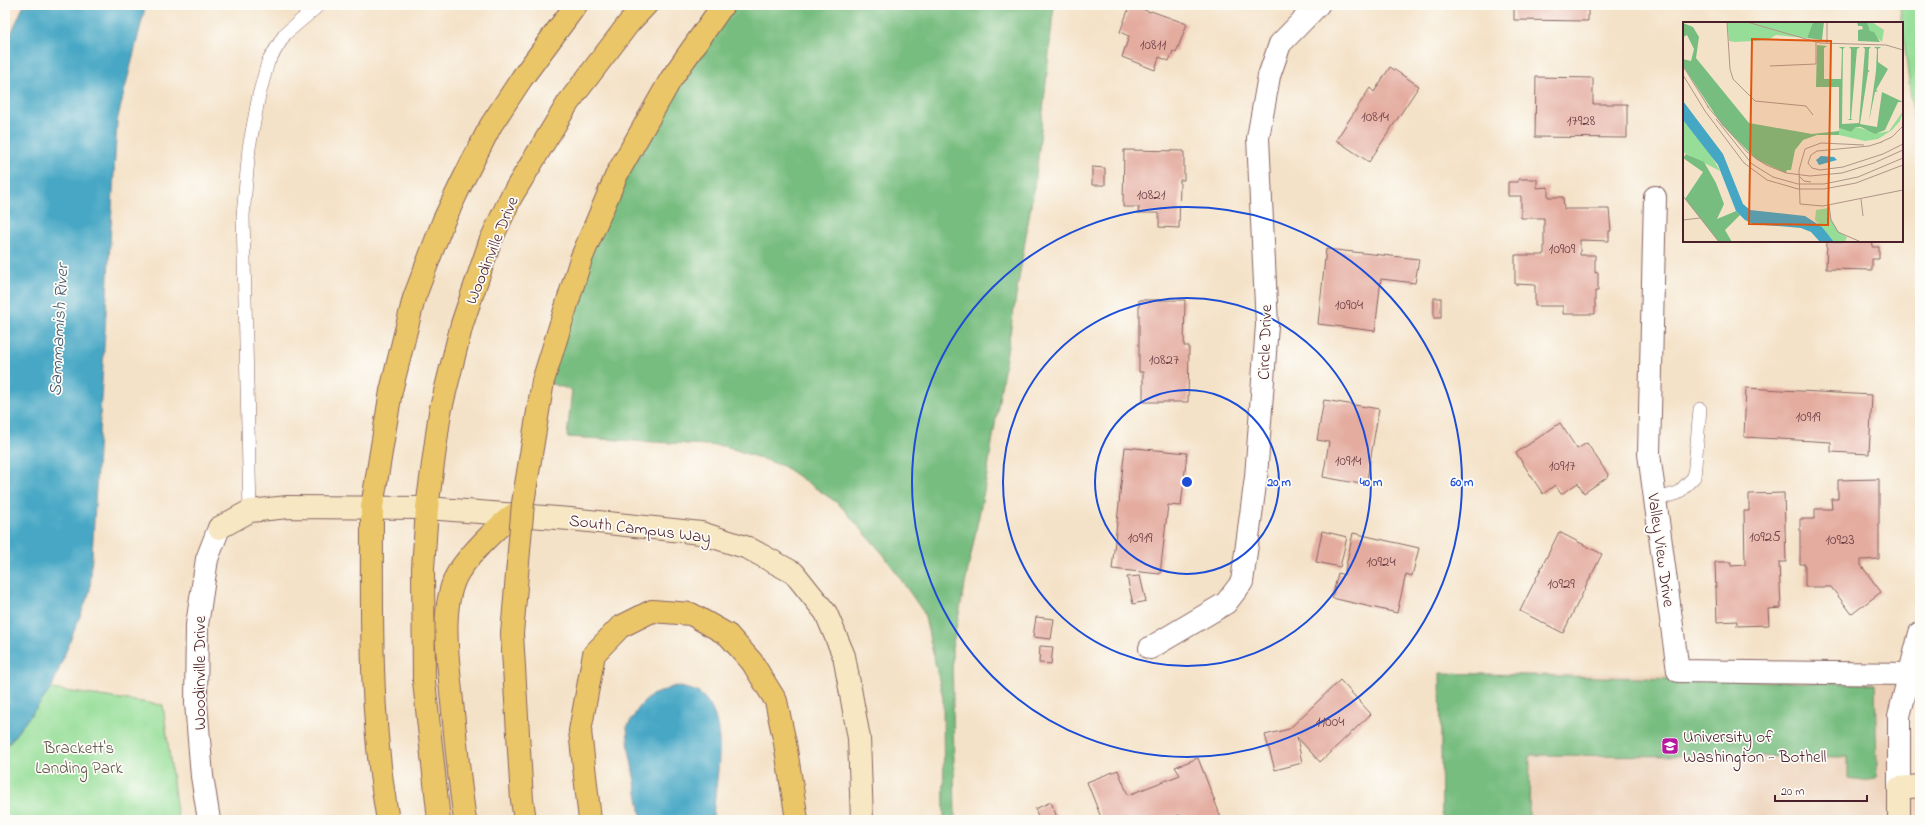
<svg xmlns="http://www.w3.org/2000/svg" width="1925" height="825" viewBox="0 0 1925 825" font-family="'Indie Flower',sans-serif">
	<rect width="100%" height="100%" fill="#fdfcf7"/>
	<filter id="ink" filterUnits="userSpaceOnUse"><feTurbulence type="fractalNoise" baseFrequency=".025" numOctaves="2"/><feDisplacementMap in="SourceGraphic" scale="8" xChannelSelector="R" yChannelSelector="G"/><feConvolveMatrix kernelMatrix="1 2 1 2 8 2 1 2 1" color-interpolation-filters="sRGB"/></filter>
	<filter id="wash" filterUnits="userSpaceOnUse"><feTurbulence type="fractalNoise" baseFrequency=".012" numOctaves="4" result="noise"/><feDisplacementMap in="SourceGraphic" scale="16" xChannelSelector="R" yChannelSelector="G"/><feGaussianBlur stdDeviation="0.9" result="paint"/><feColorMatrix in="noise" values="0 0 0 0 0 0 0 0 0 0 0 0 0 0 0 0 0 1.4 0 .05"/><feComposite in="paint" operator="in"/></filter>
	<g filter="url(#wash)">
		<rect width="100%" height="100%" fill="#f4e2c8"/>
		<polygon fill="#edd2b9" points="1440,673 1909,674 1899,788 1920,776 1920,820 1442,820"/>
		<g fill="#96de98" stroke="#707e62">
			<polygon points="1900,5 1920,5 1920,169 1901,17"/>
			<polygon points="51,689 163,705 178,820 5,820 5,748"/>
		</g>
		<g fill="#78bd80" stroke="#616e56">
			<polygon points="723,5 1054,5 1037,168 985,486 952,648 955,820 944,820 943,698 924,613 884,555 839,504 783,466 724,446 567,437 572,390 543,381 581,259"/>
			<polygon points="1440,673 1875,684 1877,768 1876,779 1862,781 1848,779 1848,757 1530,755 1529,820 1442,820"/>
		</g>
		<g fill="#46a7c5" stroke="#486378">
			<polygon points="24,5 148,5 145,8 117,121 90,591 51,689 5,748 5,47"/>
			<path d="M675,686C682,688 693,689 699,693C733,719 714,784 713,820H642L629,749L627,727L640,706L652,695Z"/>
		</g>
		<g id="blocks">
			<g fill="#e4ab9f">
				<polygon points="1130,5 1150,12 1151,11 1187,24 1176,53 1173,51 1169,61 1159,57 1155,70 1122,57 1129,36 1120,32"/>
				<polygon points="1514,5 1588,5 1588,21 1514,20"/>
				<polygon points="1390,67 1419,86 1369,162 1336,140 1370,88 1374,92"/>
				<polygon points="1536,77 1593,78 1593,104 1627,104 1627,138 1535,137"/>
				<polygon points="1124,150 1184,151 1184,180 1180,180 1179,228 1159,227 1159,213 1138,213 1139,207 1123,207"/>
				<polygon points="1092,167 1105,168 1105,185 1092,185"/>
				<polygon points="1518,179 1537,179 1537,188 1548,187 1548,197 1563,197 1564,209 1609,209 1611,231 1609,231 1609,241 1580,240 1580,255 1595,255 1595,273 1598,272 1598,291 1595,291 1595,314 1563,314 1563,306 1535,306 1535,285 1515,284 1515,255 1544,255 1544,218 1521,218 1521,196 1508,196 1508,182 1518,182"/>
				<polygon points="1827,241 1873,241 1872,247 1879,247 1879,259 1872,259 1872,270 1826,269"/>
				<polygon points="1326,249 1419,259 1415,283 1381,279 1375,331 1318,324"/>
				<rect x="1434" y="298" width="7" height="20"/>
				<polygon points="1139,300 1185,300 1184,346 1189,346 1188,402 1143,402 1143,372 1139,372"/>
				<polygon points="1746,388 1872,395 1869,454 1831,452 1831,442 1744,437"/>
				<polygon points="1324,400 1379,409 1366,485 1323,477 1329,442 1317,440"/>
				<polygon points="1560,423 1577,449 1587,443 1609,476 1584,493 1578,483 1561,494 1555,485 1543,494 1516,453"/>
				<polygon points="1125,447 1187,453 1181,506 1168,505 1160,574 1112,569"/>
				<polygon points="1879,479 1879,559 1861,560 1861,565 1881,592 1852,614 1831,587 1805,587 1805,564 1800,564 1800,519 1815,519 1815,509 1832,509 1831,499 1838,499 1838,480"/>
				<polygon points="1784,493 1786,562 1779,562 1781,608 1768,609 1769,625 1737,626 1737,621 1717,622 1715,562 1731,562 1731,566 1745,565 1744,511 1749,511 1749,494"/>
				<polygon points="1322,531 1347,537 1340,567 1316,562"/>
				<polygon points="1559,532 1602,554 1563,633 1520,611"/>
				<polygon points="1353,533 1419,548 1412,576 1406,574 1397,613 1332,598 1338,573 1344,575"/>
				<polygon points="1140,576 1146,601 1133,604 1127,577"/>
				<polygon points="1036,617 1054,619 1051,639 1033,637"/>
				<polygon points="1040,646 1053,647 1051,664 1039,663"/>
				<polygon points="1340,680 1371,714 1320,762 1297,737 1302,763 1275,770 1265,735 1289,729"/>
				<polygon points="1198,758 1222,820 1181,820 1179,815 1167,820 1120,820 1120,818 1115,820 1102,820 1087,782 1118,770 1128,795 1180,775 1175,767"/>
				<polygon points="1051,802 1058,820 1040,820 1035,809"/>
			</g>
		</g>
	</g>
	<g filter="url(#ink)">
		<use href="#blocks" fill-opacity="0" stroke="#866362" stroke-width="1"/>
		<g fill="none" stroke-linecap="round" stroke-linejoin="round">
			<defs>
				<g id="lane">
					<polyline points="1655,500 1678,493 1694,477 1700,409"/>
					<polyline points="250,511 243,216 249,148 259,95 268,62 285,34 319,5"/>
				</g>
				<g id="street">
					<polyline points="1655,197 1649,454 1678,671 1909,674"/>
					<polyline points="1150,648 1226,603 1242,582 1256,477 1267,325 1258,138 1269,76 1280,44 1318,5"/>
					<polyline points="1899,788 1899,716 1920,633"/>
					<polyline points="209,820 202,776 196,703 197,625 207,559 219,528"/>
				</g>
				<g id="secondary">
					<polyline points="219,528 250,511 288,507 427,508 570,519 701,533 748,548 794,573 826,613 844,656 859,738 862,820"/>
					<polyline points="1899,820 1899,788 1920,786"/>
				</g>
				<g id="primary">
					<polyline points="372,507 391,391 414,298 443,222 462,182 491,125 522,78 576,5"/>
					<polyline points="427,508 440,412 462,324 490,242 511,197 568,103 629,23 646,5"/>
				</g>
				<g id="highway">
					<polyline points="543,381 581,259 617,174 671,79 723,5"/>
					<path d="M372,507C372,612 369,717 388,820"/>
					<polyline points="427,508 423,569 424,681 439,820"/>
					<polyline points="512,634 522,800 525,820"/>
					<path d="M465,820C459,781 456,742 452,702C449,665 438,604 459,571C471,553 496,528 513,515"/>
					<polyline points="590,820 580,731 594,654 620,627 652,611 691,614 728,635 752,662 776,701 785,743 797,820"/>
				</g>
			</defs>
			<use href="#lane" stroke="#866362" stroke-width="14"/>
			<use href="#street" stroke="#866362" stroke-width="24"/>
			<use href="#secondary" stroke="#866362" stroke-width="24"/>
			<use href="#primary" stroke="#866362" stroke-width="24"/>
			<use href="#highway" stroke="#866362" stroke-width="24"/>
			<use href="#lane" stroke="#fff" stroke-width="13"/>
			<use href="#street" stroke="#fff" stroke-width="22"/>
			<use href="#secondary" stroke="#f7e8c3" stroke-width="22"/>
			<use href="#primary" stroke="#ebc669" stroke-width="22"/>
			<use href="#highway" stroke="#ebc669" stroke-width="22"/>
			<defs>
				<polyline id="highway-bridge" points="512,634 523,503 543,381"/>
			</defs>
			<use href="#highway-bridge" stroke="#866362" stroke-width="24" stroke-linecap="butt"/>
			<use href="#highway-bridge" stroke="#ebc669" stroke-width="22"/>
		</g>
	</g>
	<g fill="none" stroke="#1d4ed8" stroke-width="2">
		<circle cx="1187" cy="482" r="92"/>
		<circle cx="1187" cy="482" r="184"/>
		<circle cx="1187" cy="482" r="275"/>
	</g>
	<defs>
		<symbol id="university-square" viewBox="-11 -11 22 22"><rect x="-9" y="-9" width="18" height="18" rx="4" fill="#b5179e" stroke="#fdfcf7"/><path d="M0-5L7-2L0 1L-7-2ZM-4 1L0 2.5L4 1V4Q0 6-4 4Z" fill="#fff"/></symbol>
	</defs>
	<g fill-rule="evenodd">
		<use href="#university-square" x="1660" y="736" width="20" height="20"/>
	</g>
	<g text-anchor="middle" stroke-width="3.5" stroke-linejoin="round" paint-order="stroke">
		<g font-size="15" fill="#704248">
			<text x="1153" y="49">10811</text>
			<text x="1375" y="121">10814</text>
			<text x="1581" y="125">17928</text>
			<text x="1151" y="199">10821</text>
			<text x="1562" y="253">10909</text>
			<text x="1349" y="309">10904</text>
			<text x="1164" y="364">10827</text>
			<text x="1808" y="421">10919</text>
			<text x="1348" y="465">10914</text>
			<text x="1562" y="470">10917</text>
			<text x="1765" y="541">10925</text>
			<text x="1140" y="542">10919</text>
			<text x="1840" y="544">10923</text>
			<text x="1381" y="566">10924</text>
			<text x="1561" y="588">10929</text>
			<text x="1330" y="726">11004</text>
		</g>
		<g font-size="17" fill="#4a1f2b" stroke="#fdfcf7">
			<text transform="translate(491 250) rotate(-68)" y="6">Woodinville Drive</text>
			<text transform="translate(1264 342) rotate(-88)" y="6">Circle Drive</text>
			<text transform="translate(640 528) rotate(7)" y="6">South Campus Way</text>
			<text transform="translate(1662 550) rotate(82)" y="6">Valley View Drive</text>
			<text transform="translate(199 673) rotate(-90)" y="6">Woodinville Drive</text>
		</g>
		<g font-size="17" fill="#4a1f2b" stroke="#fdfcf7" text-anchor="start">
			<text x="1683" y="742">University of<tspan x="1683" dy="20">Washington - Bothell</tspan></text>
		</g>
		<g font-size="17" fill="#61584c" stroke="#fdfcf7">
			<text x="79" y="753">Brackett's<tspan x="79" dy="20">Landing Park</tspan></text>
		</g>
		<g font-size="18" font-style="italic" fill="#485c70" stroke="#fdfcf7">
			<text transform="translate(58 330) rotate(-87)" y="6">Sammamish River</text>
		</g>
	</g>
	<g transform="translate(1683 22)">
		<rect width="220" height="220" fill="#f4e2c8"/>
		<path d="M44,0H130L124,16L93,13L85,18L52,20L46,19ZM189,0L201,8L199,20L187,9L184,1ZM220,89L217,99L209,108L195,117L182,119L156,113V106L168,110L173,105L196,111L206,109ZM0,98L22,123L37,149L0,130ZM146,186L148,197L156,210L164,215L162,220H151L132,198L133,188Z" fill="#96de98"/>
		<path d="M130,0H141L139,18L124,16ZM174,0H184L187,9L191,10L197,20L175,19V8L180,7L179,4H175ZM0,1L10,5L16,15L13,36L66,101L129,112L156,109V113H134L120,118L112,128L108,148H104L103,151L74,138L39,103L0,44V37L8,39L11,27L4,13L0,15ZM134,23L144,24L141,26V57H158L159,27L156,25H162L160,27L159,102L176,101L182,27L180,25H188L186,27L185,48L187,49L185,50L177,102L194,105L199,70L220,80H215L202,108L192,112L178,105H173L168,110L156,106V65H133ZM166,25H177L174,27L168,97L170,98H164L167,97L168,27ZM191,25H198L195,27V40L205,47L193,68L195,69L192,70L186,99L193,49L194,27ZM3,132L21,140L33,161L41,182L34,197L53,189L57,193L42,208L49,220H36L2,177L20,150L0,136Z" fill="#78bd80"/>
		<path d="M0,79L40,132L60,182L67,188L122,194L139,205L151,220H137L128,210L118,206L70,202L62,198L53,189L35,143L0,98ZM138,134L151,135L154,138L136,143L133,138Z" fill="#46a7c5"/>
		<path fill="none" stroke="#b09489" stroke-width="1" d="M44,0L47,47L50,57L72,79L123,84L130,93M64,0L137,21L203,23L220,28M144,21V0M0,44L26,86M87,44L133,42V20M0,53L22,89L61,141L84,158L115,167M24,84L64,130L83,143L103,151L127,154L159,151L191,141L220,128M33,97L69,142L90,155L115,162M198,120L209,115L220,104M199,120L186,124L134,129L128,133L125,141L129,146L137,148L160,145L200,132L220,122M181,123L138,121L122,127L116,148L117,182L140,184L220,168M116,154L121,159L128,160M115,162H141L175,155L220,136M115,167H141L173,161L220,143M0,174L36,220M178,177L180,194M146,183L148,198L155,210L178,220M0,198L17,196"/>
		<path fill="#e0560e" fill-opacity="0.15" stroke="#e0560e" stroke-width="2" d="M69,17L148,19L145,203L66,202Z"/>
		<rect width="220" height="220" fill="none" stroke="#4a1f2b" stroke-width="2"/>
	</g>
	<circle cx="1187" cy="482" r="6" fill="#1d4ed8" stroke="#fdfcf7" stroke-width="2"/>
	<g font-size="12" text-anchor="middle" font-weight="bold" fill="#1d4ed8" stroke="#fdfcf7" stroke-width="3.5" stroke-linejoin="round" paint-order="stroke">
		<text x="1279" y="486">20 m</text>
		<text x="1371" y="486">40 m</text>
		<text x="1462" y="486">60 m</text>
	</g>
	<rect width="1925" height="825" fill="none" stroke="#fdfcf7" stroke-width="20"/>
	<path d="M1775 795v6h92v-6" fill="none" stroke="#4a1f2b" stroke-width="2"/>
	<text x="1781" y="795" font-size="12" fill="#4a1f2b" stroke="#fdfcf7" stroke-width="3" paint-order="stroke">20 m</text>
</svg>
